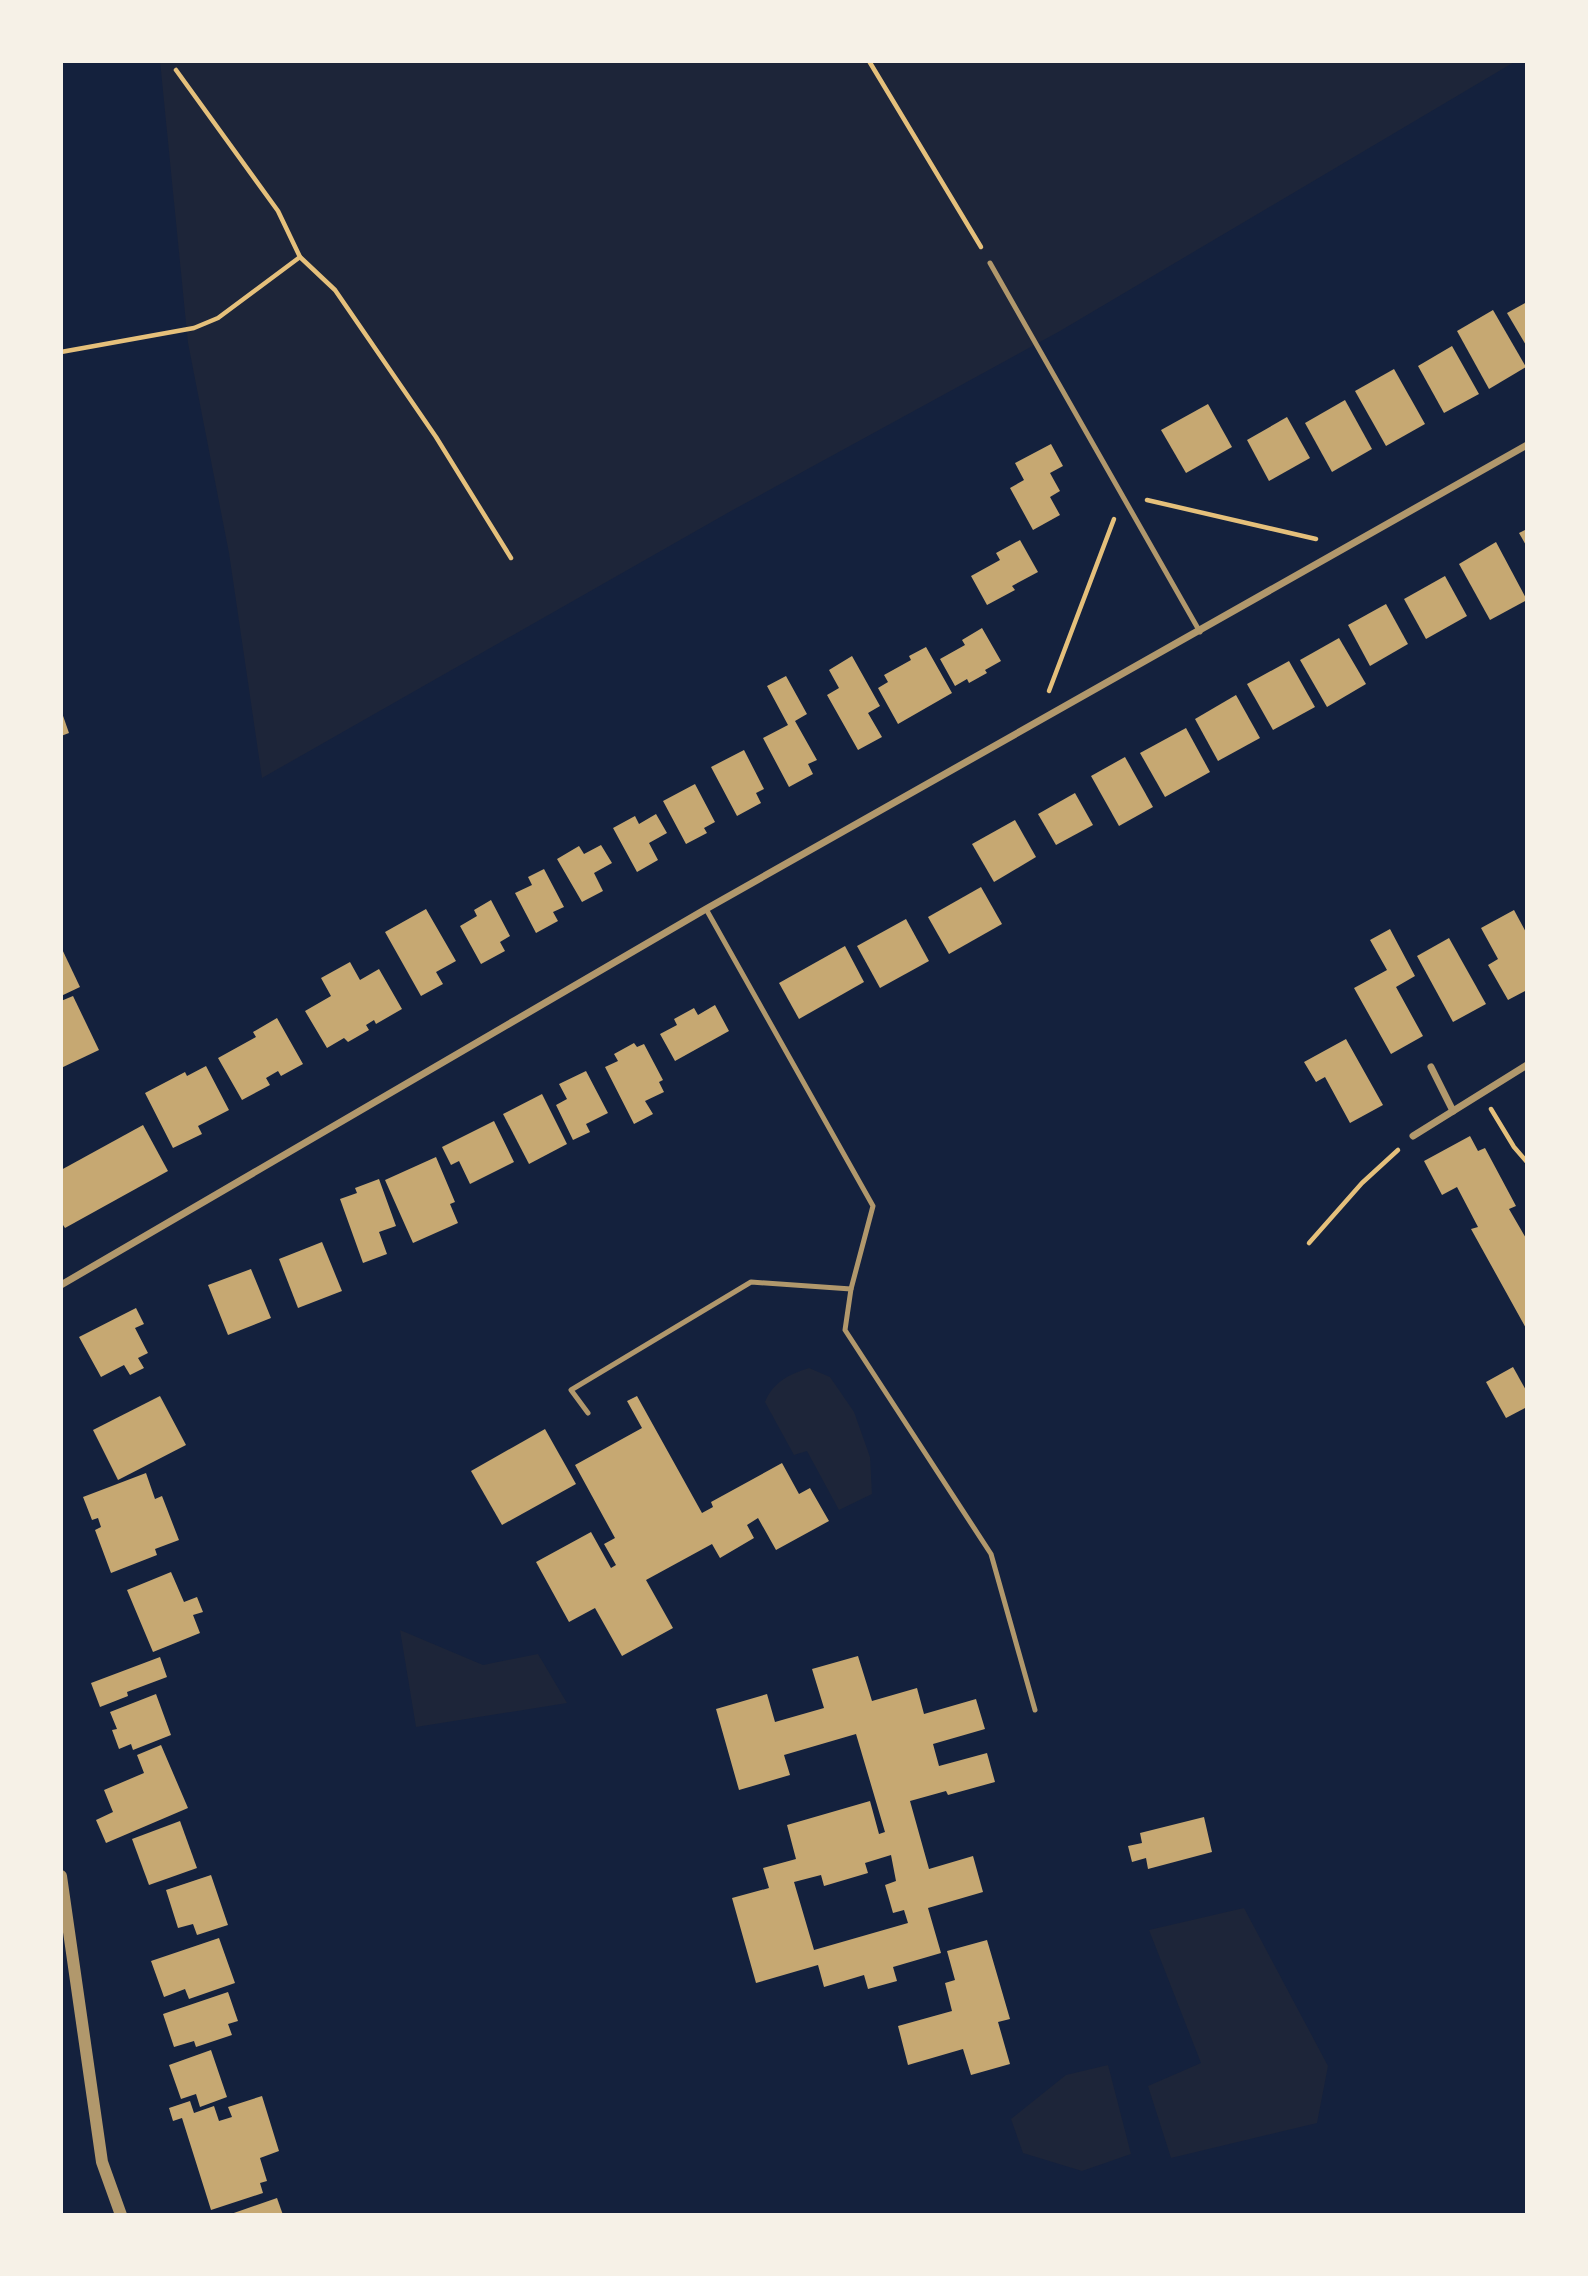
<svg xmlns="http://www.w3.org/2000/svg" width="1588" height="2276" viewBox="0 0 1588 2276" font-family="Lato,sans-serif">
	<rect width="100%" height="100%" fill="#14213d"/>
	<g fill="#1d2539">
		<polygon points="160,61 1516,61 1060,331 731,511 262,778 229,553 188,343"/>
		<path d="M809,1368L830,1377L854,1412L870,1457L872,1494L839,1510L807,1451L794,1455L765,1402C773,1382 790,1374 809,1368Z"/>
		<polygon points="400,1630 483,1665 538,1654 567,1703 416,1727"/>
		<polygon points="1244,1908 1328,2066 1317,2123 1171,2158 1148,2086 1201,2063 1149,1930"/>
		<polygon points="1108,2065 1131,2154 1082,2171 1023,2153 1011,2119 1066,2075"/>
	</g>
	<g fill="#c6a872" fill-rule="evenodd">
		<polygon points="1527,302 1527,347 1507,313"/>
		<polygon points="1493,310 1526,367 1489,389 1457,331"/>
		<polygon points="1452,346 1479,394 1444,413 1418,366"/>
		<polygon points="1394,369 1425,424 1386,446 1355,391"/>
		<polygon points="1345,400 1372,449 1332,472 1305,423"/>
		<polygon points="1208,404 1232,447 1186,473 1161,430"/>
		<polygon points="1287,417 1310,458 1269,481 1247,440"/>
		<polygon points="1051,444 1063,466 1050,473 1060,491 1050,497 1060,515 1033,530 1010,488 1024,480 1015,463"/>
		<polygon points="1527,529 1527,547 1519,533"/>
		<polygon points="1020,540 1038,572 1012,586 1015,590 987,605 971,576 1000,560 996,553"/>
		<polygon points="1496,542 1527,600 1490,620 1459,564"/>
		<polygon points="1445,576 1467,616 1426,639 1404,599"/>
		<polygon points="1386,604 1408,644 1370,666 1348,625"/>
		<polygon points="982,628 1001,661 985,670 987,673 969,683 967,679 955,686 940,659 965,645 962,640"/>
		<polygon points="1339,638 1366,684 1327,707 1300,660"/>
		<polygon points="926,647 952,693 898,724 878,688 888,682 884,675 911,660 909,656"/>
		<polygon points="852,656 880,706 868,713 882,737 858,750 827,695 839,688 829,670"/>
		<polygon points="1289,661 1315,707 1273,730 1247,684"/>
		<polygon points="786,676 807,714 795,721 817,760 808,764 813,774 789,787 763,738 788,725 767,686"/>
		<polygon points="1236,695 1260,738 1218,761 1195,719"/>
		<polygon points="61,710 69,733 61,736"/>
		<polygon points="1186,728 1210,772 1165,797 1140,753"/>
		<polygon points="744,750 764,789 756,793 761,803 737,816 711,767"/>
		<polygon points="1125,757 1153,807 1119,826 1091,776"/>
		<polygon points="695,784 715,822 704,828 707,833 686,844 663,801"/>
		<polygon points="1075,793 1093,825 1056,845 1038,814"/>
		<polygon points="656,814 667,833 649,843 658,860 637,872 613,828 635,816 639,824"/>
		<polygon points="1015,820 1036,857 994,882 972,844"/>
		<polygon points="601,845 612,863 594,873 603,891 582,902 557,859 579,846 584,854"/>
		<polygon points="544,869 564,907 553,912 558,921 536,933 515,893 532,885 528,877"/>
		<polygon points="981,887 1002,924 949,954 928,917"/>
		<polygon points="491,900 510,936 500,942 505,951 481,964 460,926 477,916 474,910"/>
		<polygon points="426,909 456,961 436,972 443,984 421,996 385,932"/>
		<polygon points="1514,910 1527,934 1527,990 1508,1000 1488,965 1498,959 1481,928"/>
		<polygon points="906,919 929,961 880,988 857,946"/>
		<polygon points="1390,929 1415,976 1396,987 1423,1036 1391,1054 1354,988 1387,970 1370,940"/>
		<polygon points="1449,938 1486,1004 1453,1022 1417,956"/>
		<polygon points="845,946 864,982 799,1019 779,983"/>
		<polygon points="61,947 80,987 61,996"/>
		<polygon points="350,962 360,980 379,969 402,1009 376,1024 374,1020 366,1025 369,1030 348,1042 344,1038 327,1048 305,1011 331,996 321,978"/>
		<polygon points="73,996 99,1050 61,1068 61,1001"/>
		<polygon points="715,1005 729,1031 675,1061 660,1034 677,1025 674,1019 694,1008 698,1015"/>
		<polygon points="277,1018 303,1064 281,1076 278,1071 266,1078 270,1085 242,1100 218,1058 256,1037 253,1032"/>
		<polygon points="1346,1039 1383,1105 1350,1123 1325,1077 1316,1082 1304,1062"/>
		<polygon points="634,1043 637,1047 644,1044 663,1080 659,1082 664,1092 645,1101 653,1114 634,1124 605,1067 618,1061 614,1054"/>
		<polygon points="206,1066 229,1110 198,1126 202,1134 173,1148 145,1093 185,1072 187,1076"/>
		<polygon points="586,1071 608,1113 586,1124 590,1132 573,1140 556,1105 567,1099 559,1084"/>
		<polygon points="542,1094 567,1144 529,1164 503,1114"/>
		<polygon points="494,1121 514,1162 470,1184 459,1161 451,1165 442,1147"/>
		<polygon points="143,1125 168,1171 65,1228 61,1222 61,1170"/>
		<polygon points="1470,1136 1478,1151 1485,1148 1516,1206 1509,1209 1527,1240 1527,1330 1471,1229 1478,1227 1457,1187 1442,1195 1424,1161"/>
		<polygon points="436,1157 455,1202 450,1204 458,1223 413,1243 385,1180"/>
		<polygon points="379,1179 396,1226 379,1232 387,1254 363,1263 340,1199 357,1193 355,1188"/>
		<polygon points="322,1242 342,1291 298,1308 279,1259"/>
		<polygon points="251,1269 271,1318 228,1335 208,1285"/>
		<polygon points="136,1308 144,1324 135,1328 148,1353 138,1358 144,1368 130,1375 124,1365 101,1377 79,1337"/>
		<polygon points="1513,1367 1527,1392 1527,1407 1506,1418 1486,1382"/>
		<polygon points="160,1396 186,1445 118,1480 93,1430"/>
		<polygon points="637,1396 702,1513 713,1507 711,1502 782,1463 799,1494 810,1488 829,1521 776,1550 758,1518 747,1525 754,1538 720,1558 712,1544 646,1580 673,1628 622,1656 595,1608 569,1622 536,1562 591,1532 611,1568 616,1565 604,1544 615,1538 575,1465 642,1428 627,1401"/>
		<polygon points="545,1429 576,1484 502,1525 471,1471"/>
		<polygon points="146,1473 155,1499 162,1496 179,1540 155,1549 157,1555 111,1573 95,1530 101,1527 98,1518 92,1520 83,1497"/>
		<polygon points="171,1572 184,1602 197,1597 203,1612 193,1615 200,1633 153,1652 127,1590"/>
		<path d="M858,1656L872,1701L917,1688L924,1714L976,1699L985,1729L933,1744L939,1766L987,1753L995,1782L948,1795L946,1791L910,1801L929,1869L973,1856L983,1892L928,1908L941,1953L893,1967L897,1981L868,1989L864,1975L824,1987L818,1965L756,1983L732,1898L769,1888L763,1868L796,1859L787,1825L870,1801L879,1834L885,1832L856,1734L784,1755L790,1775L739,1790L716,1709L767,1694L775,1722L824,1708L812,1669ZM891,1855L896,1881L885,1885L893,1913L904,1910L908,1923L814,1950L794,1882L821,1875L824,1886L868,1873L865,1863Z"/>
		<polygon points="160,1657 167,1677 127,1692 128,1696 100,1707 91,1683"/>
		<polygon points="156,1694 171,1735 133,1750 131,1744 119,1749 112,1730 117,1729 110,1712"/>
		<polygon points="161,1745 188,1808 106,1843 96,1820 113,1812 104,1790 144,1773 137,1755"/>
		<polygon points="1204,1817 1212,1852 1148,1869 1146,1858 1132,1862 1128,1846 1142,1843 1140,1833"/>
		<polygon points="180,1821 197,1868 149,1885 132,1839"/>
		<polygon points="211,1875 228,1925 197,1935 193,1924 178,1928 166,1890"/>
		<polygon points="219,1938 235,1983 189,1999 185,1989 164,1997 151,1961"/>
		<polygon points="987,1940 1010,2019 998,2022 1010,2064 971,2075 963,2049 908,2065 898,2026 952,2011 945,1983 955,1980 947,1951"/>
		<polygon points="228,1992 238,2021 228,2024 232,2035 196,2047 194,2041 174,2047 163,2014"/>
		<polygon points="211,2050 227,2097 200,2107 196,2094 181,2099 169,2065"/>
		<polygon points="262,2096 279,2151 260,2158 267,2181 260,2183 263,2193 211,2210 182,2118 173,2121 169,2108 190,2101 194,2113 214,2106 219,2121 232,2117 228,2107"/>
		<polygon points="277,2198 283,2215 231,2215 231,2214"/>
	</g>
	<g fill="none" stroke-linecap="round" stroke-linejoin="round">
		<g stroke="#e5c07b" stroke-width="4.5">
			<polyline points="869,61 981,247"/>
			<polyline points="176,70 278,211 300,257 335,290 436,437 511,558"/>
			<polyline points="61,352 194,328 218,318 300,257"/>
			<polyline points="1147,500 1316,539"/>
			<polyline points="1049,691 1114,519"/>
			<polyline points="1491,1109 1514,1147 1527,1162"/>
			<polyline points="1309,1243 1362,1183 1398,1150"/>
		</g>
		<g stroke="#b1986c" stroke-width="5">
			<polyline points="990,263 1200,632"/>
			<polyline points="706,909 873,1206 851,1289 845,1330 991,1554 1035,1710"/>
			<polyline points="588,1413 571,1390 751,1282 851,1289"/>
		</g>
		<g stroke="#b1986c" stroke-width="7">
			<polyline points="1431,1067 1453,1111"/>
			<polyline points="1413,1136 1527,1065"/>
			<polyline points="61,1285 706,909 1527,445"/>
		</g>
		<polyline stroke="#b1986c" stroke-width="12" points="61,1876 102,2162 121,2215"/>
	</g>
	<rect width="1588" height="2276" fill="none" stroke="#f6f1e7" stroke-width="126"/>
</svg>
